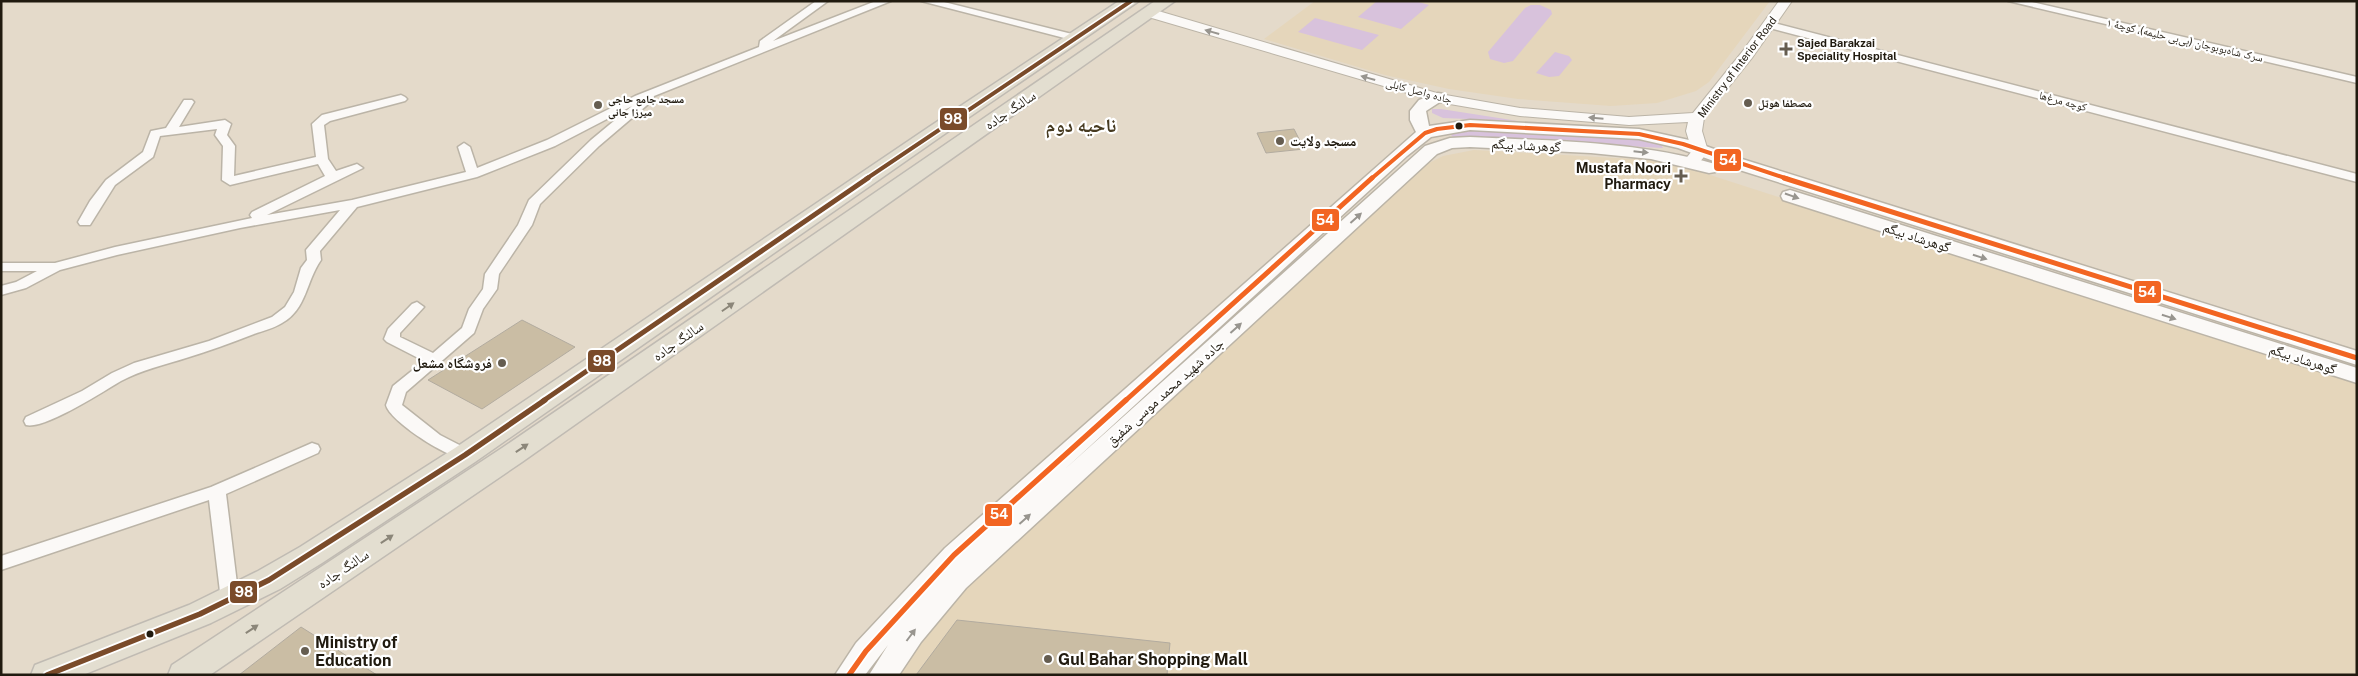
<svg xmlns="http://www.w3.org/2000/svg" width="2358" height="676" viewBox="0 0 2358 676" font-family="'Public Sans','Noto Naskh Arabic',sans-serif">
	<rect width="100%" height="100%" fill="#e4daca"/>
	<g fill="#e5d6bb">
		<polygon points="1315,1 1770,1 1709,82 1696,91 1657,103 1611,106 1518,99 1449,89 1385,75 1264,39"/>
		<polygon points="1474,150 1651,160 1676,164 2357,383 2357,675 896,675 953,600 1421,167 1443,156"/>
	</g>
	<g fill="#d8c2dc">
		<polygon points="1377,1 1415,1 1429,5 1401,29 1358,17"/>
		<polygon points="1531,5 1540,5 1551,10 1552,14 1513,61 1504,63 1490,59 1488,52 1525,8"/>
		<polygon points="1315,18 1379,35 1362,50 1298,32"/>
		<polygon points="1555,52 1569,56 1572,60 1559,76 1549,77 1536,73"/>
		<polygon points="1432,109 1441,109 1518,121 1443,118 1432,113"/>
		<polygon points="1471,129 1633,138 1661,144 1663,148 1453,137 1449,133"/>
	</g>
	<g fill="#cabda4" stroke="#b2ab9f">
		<polygon points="1294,129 1304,149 1266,153 1257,133"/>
		<polygon points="522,320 575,347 482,409 428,380"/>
		<polygon points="957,620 1170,643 1167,675 916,675"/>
		<polygon points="301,627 377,675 239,675"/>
	</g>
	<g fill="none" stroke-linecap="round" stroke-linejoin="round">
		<defs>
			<g id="minor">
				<path d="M816,1H828L773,41L876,1H891L654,96L653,100L599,146L540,204L532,225L499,274L497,289L483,309L474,333L406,392L402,405L440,435L471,451L473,455L471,459C455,464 389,421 386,405L393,386L424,361L387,342L384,339L388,329L412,304L417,302L424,307L400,333V337L433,353L462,328L469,309L483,289L485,274L518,225L529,200L591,140L632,106L555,146L477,177L357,207L320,251L321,260C306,281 307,309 282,323C274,328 263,331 254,334C231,343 209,351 186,358C164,365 141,370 121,381C104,391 44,430 26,425L24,421L26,417L82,391L112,373L134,363L209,341L272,317L285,307L294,292L301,268L307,260L306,250L340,210L240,228L117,255L60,270L26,288L1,295V286L16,282L37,271H1V263H55L115,247L252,218L250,215L252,212L325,176L318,164L230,185L222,180L223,146L215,135L217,129L160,136L153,157L115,185L90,225H80L78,222L90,201L106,180L143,152L151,131L166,128L184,100H192L194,102L179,127L225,120L231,124L227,135L235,146L234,176L316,157L312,124L322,115L401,95L405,97L407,99L405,101L330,121L324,125L328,159L336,171L357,164L363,168L267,215L352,200L466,172L458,147L464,143L470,147L477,168L547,140L635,96L759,47L760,41Z"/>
				<polygon points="921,1 940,1 1080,36 1081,38 1076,41"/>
				<polygon points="2008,1 2028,1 2357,77 2357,83"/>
				<polygon points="1770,22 2357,174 2357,182 1766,27 1765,25"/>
				<polygon points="312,443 318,445 320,449 318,453 226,494 239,600 237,605 230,607 223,605 221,600 209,500 1,570 1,556 211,487"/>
			</g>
			<path id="tertiary" d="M1779,1H1792L1752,58L1704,118L1702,131L1708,151C1702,160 1697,168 1685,165L1683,162L1692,151L1686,131L1688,122L1629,125L1520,116L1438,102L1145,16L1143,13L1150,9L1155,10L1440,94L1520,108L1629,117L1693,113L1742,52Z"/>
			<g id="secondary">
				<path d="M1438,93L1444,94L1446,98L1426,111L1429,126L1470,120L1639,129L1689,140L1742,159L2357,351V365L1730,167L1678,148L1639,139L1470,130L1431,137L1407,156L1065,469L1425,146L1450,138L1470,137C1553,141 1635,141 1715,164L1718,168L1715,172L1709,173L1651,159L1591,153L1470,147L1452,148L1437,154L966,588L921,642L899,675H869L888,645L865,675H835L856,643L945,548L1416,132L1410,120V111L1419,100Z"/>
				<polygon points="1790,190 2357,368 2357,383 1783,200 1781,196 1783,192"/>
			</g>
			<g id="trunk">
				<polygon points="1119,1 1139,1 943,135 475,462 322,563 280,589 211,623 83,675 31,675 35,665 189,605 258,571 300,547 455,448 929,127"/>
				<polygon points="1155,1 1175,1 522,462 210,675 168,675 172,665 502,448"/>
			</g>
		</defs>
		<use href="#minor" stroke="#bbb4a7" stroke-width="3"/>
		<use href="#tertiary" stroke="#bbb4a7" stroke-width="2"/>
		<use href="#secondary" stroke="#bbb4a7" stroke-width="3"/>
		<use href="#trunk" stroke="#c0bbb3" stroke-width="3"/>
		<use href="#minor" fill="#fbf9f7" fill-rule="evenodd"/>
		<use href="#tertiary" fill="#fbf9f7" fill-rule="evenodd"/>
		<use href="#secondary" fill="#fbf9f7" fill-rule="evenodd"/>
		<use href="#trunk" fill="#e3ded0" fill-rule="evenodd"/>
		<defs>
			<polyline id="bus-1-far2" points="866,179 1131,1"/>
			<polyline id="bus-1-far1" points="543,401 868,178"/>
			<polyline id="bus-1" points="47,675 200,614 269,580 465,455 545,400"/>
			<polyline id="bus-2-far2" points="1371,179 1425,133 1437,129 1470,125 1639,134 1683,144 1788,179"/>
			<g id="bus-2-far1">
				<polyline points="1784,178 2357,358"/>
				<polyline points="1125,401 1372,178"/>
			</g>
			<polyline id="bus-2" points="849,675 866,651 954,555 1126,400"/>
		</defs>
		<use href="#bus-1-far2" stroke="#fff" stroke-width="7"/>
		<use href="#bus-1-far1" stroke="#fff" stroke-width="9"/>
		<use href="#bus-1" stroke="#fff" stroke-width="9"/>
		<use href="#bus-2-far2" stroke="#fff" stroke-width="7"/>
		<use href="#bus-2-far1" stroke="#fff" stroke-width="9"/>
		<use href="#bus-2" stroke="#fff" stroke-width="9"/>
		<use href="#bus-1-far2" stroke="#7a4b2a" stroke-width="4"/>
		<use href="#bus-1-far1" stroke="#7a4b2a" stroke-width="5"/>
		<use href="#bus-1" stroke="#7a4b2a" stroke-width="5.5"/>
		<use href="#bus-2-far2" stroke="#f26522" stroke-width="4"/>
		<use href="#bus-2-far1" stroke="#f26522" stroke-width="5"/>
		<use href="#bus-2" stroke="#f26522" stroke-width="5.5"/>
	</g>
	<defs><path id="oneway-solid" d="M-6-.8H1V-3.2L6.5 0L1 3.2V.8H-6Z" transform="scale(1.25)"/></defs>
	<g fill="#98958f">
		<use href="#oneway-solid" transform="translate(1212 32) rotate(-164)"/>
		<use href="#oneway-solid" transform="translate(1368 78) rotate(-164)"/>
		<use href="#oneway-solid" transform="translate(1596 118) rotate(-175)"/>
		<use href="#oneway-solid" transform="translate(1641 152) rotate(6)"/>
		<use href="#oneway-solid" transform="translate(1792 196) rotate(19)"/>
		<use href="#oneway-solid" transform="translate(1356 218) rotate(-42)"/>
		<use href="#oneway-solid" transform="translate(1980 257) rotate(18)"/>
		<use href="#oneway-solid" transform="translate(2169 317) rotate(18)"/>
		<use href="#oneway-solid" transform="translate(1236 328) rotate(-42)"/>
		<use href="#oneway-solid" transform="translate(1025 519) rotate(-42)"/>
		<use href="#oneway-solid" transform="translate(911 635) rotate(-53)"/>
	</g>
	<g fill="#8b8679">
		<use href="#oneway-solid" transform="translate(728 307) rotate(-35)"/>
		<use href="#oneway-solid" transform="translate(522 448) rotate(-34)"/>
		<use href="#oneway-solid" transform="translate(387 539) rotate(-34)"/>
		<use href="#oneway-solid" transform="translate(252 629) rotate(-34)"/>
	</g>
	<g fill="#655d50" stroke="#fff" stroke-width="2">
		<path d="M1783.5 41.5h5v5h5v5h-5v5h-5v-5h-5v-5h5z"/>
		<circle cx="1748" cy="103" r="5"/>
		<circle cx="598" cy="105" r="5"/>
		<circle cx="1280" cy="141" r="5"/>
		<path d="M1678.5 168.5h5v5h5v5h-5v5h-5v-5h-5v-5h5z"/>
		<circle cx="502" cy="363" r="5"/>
		<circle cx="305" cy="651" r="5"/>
		<circle cx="1048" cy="659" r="5"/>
	</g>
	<g fill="#201a0f" stroke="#fff" stroke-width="2">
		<circle cx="1459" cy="126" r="4.5"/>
		<circle cx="150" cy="634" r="4.5"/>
	</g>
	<g text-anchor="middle" stroke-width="4.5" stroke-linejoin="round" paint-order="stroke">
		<g font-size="11" fill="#201a0f" stroke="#fff">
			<text transform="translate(2185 40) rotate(13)" y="4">سرک شاه‌بوبوجان (بی‌بی حلیمه)، کوچۀ ۱</text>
			<text transform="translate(1737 67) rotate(-53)" y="4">Ministry of Interior Road</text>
			<text transform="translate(1419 91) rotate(15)" y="4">جاده واصل کابلی</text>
			<text transform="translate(2063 101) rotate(15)" y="4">کوچه مرغ‌ها</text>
		</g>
		<g font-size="11" font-weight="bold" fill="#201a0f" stroke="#fff" text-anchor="start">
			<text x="1797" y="47">Sajed Barakzai<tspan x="1797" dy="13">Speciality Hospital</tspan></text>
			<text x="608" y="103">مسجد جامع حاجی<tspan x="608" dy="13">میرزا جانی</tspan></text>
			<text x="1758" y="107">مصطفا هوټل</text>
		</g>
		<g font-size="14" fill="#201a0f" stroke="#fff">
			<text transform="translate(1010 110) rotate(-34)" y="5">سالنگ جاده</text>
			<text transform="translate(1526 145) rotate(3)" y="5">گوهرشاد بیگم</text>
			<text transform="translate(1917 237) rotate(18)" y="5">گوهرشاد بیگم</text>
			<text transform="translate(678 341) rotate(-35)" y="5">سالنگ جاده</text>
			<text transform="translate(2303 359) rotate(18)" y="5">گوهرشاد بیگم</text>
			<text transform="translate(1165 392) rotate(-42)" y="5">جاده شهید محمد موسی شفیق</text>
			<text transform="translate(343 569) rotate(-34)" y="5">سالنگ جاده</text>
		</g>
		<g font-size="14" font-weight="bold" fill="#201a0f" stroke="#fff" text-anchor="end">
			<text x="1290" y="146" text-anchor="start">مسجد ولایت</text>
			<text x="1671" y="173">Mustafa Noori<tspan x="1671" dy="16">Pharmacy</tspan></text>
			<text x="492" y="368">فروشگاه مشعل</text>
		</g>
		<g font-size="16" font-weight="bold" fill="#201a0f" stroke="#fff" text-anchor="start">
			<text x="315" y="648">Ministry of<tspan x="315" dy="18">Education</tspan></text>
			<text x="1058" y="665">Gul Bahar Shopping Mall</text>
		</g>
		<g font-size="19" font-weight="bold" fill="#463a20" stroke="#fff">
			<text x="1081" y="132">ناحیه دوم</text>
		</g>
	</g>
	<g stroke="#fff" stroke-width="2">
		<rect x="939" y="107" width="29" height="24" rx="5" fill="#7a4b2a"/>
		<rect x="1713" y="148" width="29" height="24" rx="5" fill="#f26522"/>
		<rect x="1311" y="208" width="29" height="24" rx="5" fill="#f26522"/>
		<rect x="2133" y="280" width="29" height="24" rx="5" fill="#f26522"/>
		<rect x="587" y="349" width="29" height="24" rx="5" fill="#7a4b2a"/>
		<rect x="984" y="503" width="29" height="24" rx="5" fill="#f26522"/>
		<rect x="229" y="580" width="29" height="24" rx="5" fill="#7a4b2a"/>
	</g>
	<g font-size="14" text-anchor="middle" font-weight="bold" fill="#fff">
		<text x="953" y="124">98</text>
		<text x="1728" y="165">54</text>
		<text x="1325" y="225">54</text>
		<text x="2147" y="297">54</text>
		<text x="602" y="366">98</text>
		<text x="999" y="519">54</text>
		<text x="244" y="597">98</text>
	</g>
	<rect width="2358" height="676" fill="none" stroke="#201a0f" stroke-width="5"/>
</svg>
